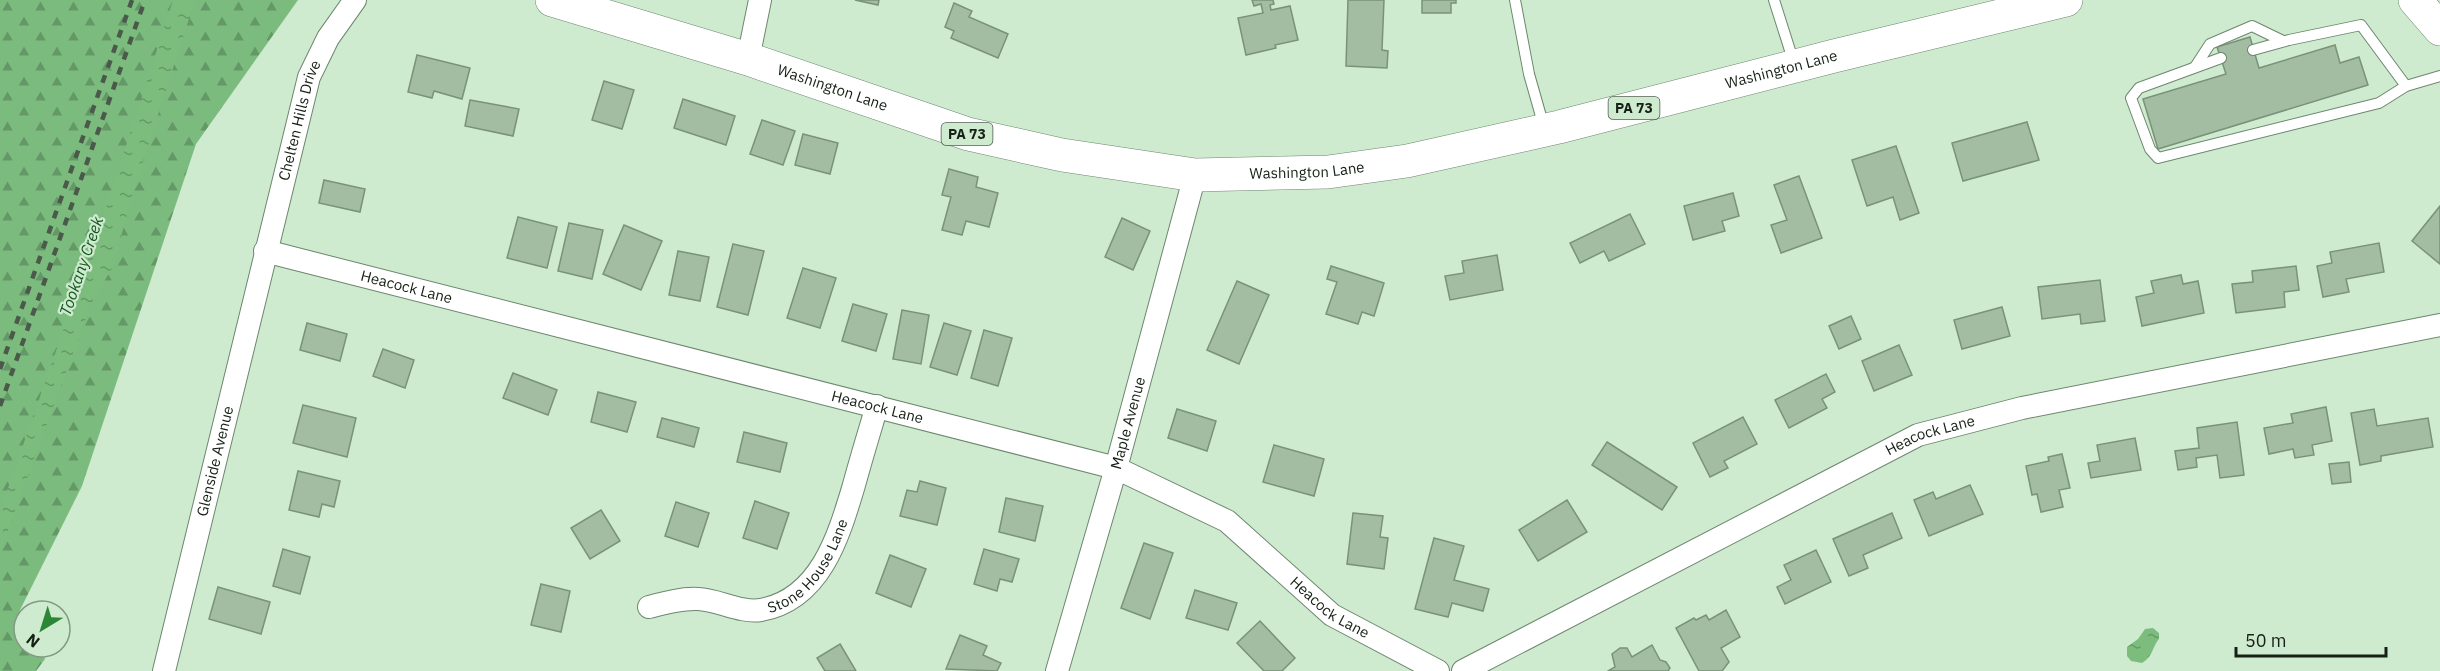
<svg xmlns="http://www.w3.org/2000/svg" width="2440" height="671" viewBox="0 0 2440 671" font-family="'IBM Plex Sans',sans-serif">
	<defs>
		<pattern id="forest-firs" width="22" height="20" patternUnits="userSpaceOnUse" patternTransform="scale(1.5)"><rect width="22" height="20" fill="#7bbc7e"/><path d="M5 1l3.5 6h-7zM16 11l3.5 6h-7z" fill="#649866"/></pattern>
		<pattern id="water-ripples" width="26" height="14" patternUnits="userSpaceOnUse" patternTransform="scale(1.5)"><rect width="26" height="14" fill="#7cbd7e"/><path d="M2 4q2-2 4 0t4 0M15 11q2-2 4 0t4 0" fill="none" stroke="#659966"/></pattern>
	</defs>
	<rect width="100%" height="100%" fill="#ceeacf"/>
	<polygon fill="url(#forest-firs)" points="0,0 298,0 196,144 82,486 19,612 24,621 24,647 38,647 45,659 36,671 0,671"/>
	<g fill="url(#water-ripples)">
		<polygon points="173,0 195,0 137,180 112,268 91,304 0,552 0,511 106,208"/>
		<path d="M2153,628L2159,633V639C2152,647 2153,657 2142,663L2131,661L2127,656V647L2138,639L2145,629Z"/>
	</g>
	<g fill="#a3bda3" stroke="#799279" stroke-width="1.5">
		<polygon points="855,0 879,0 878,5"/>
		<polygon points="1252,0 1273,0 1274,4 1270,5 1271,10 1290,6 1298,40 1275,45 1276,48 1246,55 1238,18 1263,13 1261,4 1254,6"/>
		<polygon points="1348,0 1384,0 1382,50 1388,51 1387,68 1346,66"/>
		<polygon points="1422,0 1456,0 1456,3 1451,3 1451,13 1422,13"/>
		<polygon points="954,3 972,11 969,17 1008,34 998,58 951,38 954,31 945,27"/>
		<polygon points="2250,37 2259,68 2335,45 2340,63 2359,57 2368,85 2158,149 2143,99 2226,74 2217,47"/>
		<polygon points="417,55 470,68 462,99 434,91 432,98 408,92"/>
		<polygon points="604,81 634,90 622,129 592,120"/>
		<polygon points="683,99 735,116 726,145 674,128"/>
		<polygon points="470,100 519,109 513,136 465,126"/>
		<polygon points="762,120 795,131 783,165 750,154"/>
		<polygon points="2027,122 2039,160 1963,181 1952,143"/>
		<polygon points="803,134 838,143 830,174 795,165"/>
		<polygon points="1896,146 1919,213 1900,220 1893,197 1867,206 1852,160"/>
		<polygon points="949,169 978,177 976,187 998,193 989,227 966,221 962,235 942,230 951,197 942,195"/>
		<polygon points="1799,176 1822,238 1781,253 1771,225 1787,220 1774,185"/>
		<polygon points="324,180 365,189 360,212 319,203"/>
		<polygon points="1733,193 1739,216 1722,221 1725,231 1693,240 1684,206"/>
		<polygon points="2440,206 2440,264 2412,241"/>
		<polygon points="1630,214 1645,244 1609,261 1604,251 1580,263 1570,243"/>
		<polygon points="518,217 557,227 547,268 507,258"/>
		<polygon points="1122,218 1150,231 1133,270 1105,257"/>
		<polygon points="569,223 603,230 592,279 558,271"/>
		<polygon points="624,225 662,241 641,290 603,274"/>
		<polygon points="2379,243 2384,272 2346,279 2349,292 2323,297 2317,266 2332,263 2330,252"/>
		<polygon points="733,244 764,251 748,315 717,307"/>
		<polygon points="678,251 709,257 700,301 669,295"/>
		<polygon points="1497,255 1503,290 1450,300 1445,276 1464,273 1462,261"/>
		<polygon points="1331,266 1384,283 1374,316 1362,312 1358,324 1326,314 1337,282 1327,279"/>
		<polygon points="2296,266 2299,290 2284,292 2285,307 2236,313 2232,284 2253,282 2252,271"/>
		<polygon points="803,268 836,278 820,328 787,318"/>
		<polygon points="2181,275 2183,284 2198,281 2204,313 2142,326 2136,297 2154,293 2151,281"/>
		<polygon points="2100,280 2105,321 2081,324 2080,314 2042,319 2038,287"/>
		<polygon points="1237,281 1269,295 1239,364 1207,350"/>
		<polygon points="853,304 887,314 876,351 842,341"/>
		<polygon points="2002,307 2010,336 1962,349 1954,320"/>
		<polygon points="902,310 929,315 921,364 893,359"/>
		<polygon points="1851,316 1861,339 1839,349 1829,326"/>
		<polygon points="307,323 347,334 340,361 300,350"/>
		<polygon points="944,323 971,331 957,375 930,367"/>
		<polygon points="984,330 1012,338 998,386 971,378"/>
		<polygon points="1899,345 1912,375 1874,391 1862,361"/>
		<polygon points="383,349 414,360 405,388 373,376"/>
		<polygon points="513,373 557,390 548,415 503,398"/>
		<polygon points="1826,374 1835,392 1822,399 1827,408 1789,428 1775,400"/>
		<polygon points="598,392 636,402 627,432 591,422"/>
		<polygon points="303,405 356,418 347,457 293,443"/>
		<polygon points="2326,407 2332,441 2312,445 2314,455 2295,458 2293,449 2269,454 2264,428 2293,423 2291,414"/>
		<polygon points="1177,409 1216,421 1207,451 1168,438"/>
		<polygon points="2374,409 2377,426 2428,418 2433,447 2381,456 2381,461 2360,465 2351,413"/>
		<polygon points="1743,417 1757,444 1724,461 1728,468 1710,477 1693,443"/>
		<polygon points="662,418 699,428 694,447 657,437"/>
		<polygon points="2237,422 2244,475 2220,478 2217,455 2196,458 2197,467 2178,470 2175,451 2199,448 2197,428"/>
		<polygon points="744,432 787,443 780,472 737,462"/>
		<polygon points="2135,438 2141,470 2091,478 2088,463 2100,461 2097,445"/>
		<polygon points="1607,442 1677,487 1662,510 1592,465"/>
		<polygon points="1274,445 1324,459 1314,496 1263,482"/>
		<polygon points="2062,454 2070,488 2059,490 2063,507 2041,512 2037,494 2032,495 2026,466 2049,461 2048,457"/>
		<polygon points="2349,462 2351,482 2332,484 2329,464"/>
		<polygon points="298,471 340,481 334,507 322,504 319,517 289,510"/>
		<polygon points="920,481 946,488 937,525 900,516 907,490 917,492"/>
		<polygon points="1970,485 1983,514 1929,536 1914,500 1933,492 1936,499"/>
		<polygon points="1006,498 1043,506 1035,541 999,532"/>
		<polygon points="1567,500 1587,532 1538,561 1519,530"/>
		<polygon points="755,501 789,513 777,549 743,538"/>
		<polygon points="676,502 709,513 698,547 665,536"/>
		<polygon points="601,510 620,541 590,559 571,528"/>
		<polygon points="1353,513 1383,516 1380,537 1388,538 1384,569 1347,564"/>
		<polygon points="1892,513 1902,538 1863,555 1868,568 1849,576 1833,539"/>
		<polygon points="1434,538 1464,546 1454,580 1489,589 1483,611 1452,603 1448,617 1415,609"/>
		<polygon points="1144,543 1173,553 1150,619 1121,608"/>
		<polygon points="283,549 310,557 300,594 273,586"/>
		<polygon points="984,549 1019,559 1012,582 1000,579 997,591 974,584"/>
		<polygon points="1816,550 1831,582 1785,604 1777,587 1791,580 1784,565"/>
		<polygon points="890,555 926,569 911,607 876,593"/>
		<polygon points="541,584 570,591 561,632 531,625"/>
		<polygon points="218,587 270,602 261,634 209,619"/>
		<polygon points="1195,590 1237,603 1228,630 1186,618"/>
		<polygon points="1726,610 1740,637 1721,648 1729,662 1722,671 1699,671 1676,628 1694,618 1696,620 1706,615 1709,620"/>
		<polygon points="1260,621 1295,658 1282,671 1264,671 1237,643"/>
		<polygon points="960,635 987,646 983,655 1001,663 997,671 946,669"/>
		<polygon points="840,644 856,671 825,671 817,658"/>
		<polygon points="1652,645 1660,660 1666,662 1670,668 1668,671 1608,671 1615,667 1612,654 1620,648 1627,648 1632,657"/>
	</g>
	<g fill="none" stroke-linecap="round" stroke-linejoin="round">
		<defs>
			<g id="service">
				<polyline points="1515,0 1529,74 1544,127"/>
				<polyline points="1774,0 1794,63"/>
				<polyline points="2253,50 2289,40 2361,25 2406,86"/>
				<polyline points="2221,58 2139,88 2131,98 2150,149 2158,158 2379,103 2406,86 2440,76"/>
				<polyline points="2195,67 2210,44 2252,26 2283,41"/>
			</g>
			<g id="minor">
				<polyline points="748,59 760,0"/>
				<path id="s1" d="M265,251L1116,468L1227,521L1332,615L1438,671"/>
				<path id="s2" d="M649,607C664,603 682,598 698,599C719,600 740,613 761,610C821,599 839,535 854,485C861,459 869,433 877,406"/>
				<path id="s3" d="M164,671L309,77L328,38L355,0"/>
				<path id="s4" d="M1057,671L1116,468L1195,175"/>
				<path id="s5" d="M1463,671L1918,435L2022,408L2440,325"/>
			</g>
			<g id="primary">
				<path id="s6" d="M552,0L748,59L968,134L1062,155L1195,175L1328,172L1407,161L1559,127L1834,56L2066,0"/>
				<polyline points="2415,0 2440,29"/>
			</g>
		</defs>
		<use href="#service" stroke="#6d876e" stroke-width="12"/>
		<use href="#minor" stroke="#6d876e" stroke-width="24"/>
		<use href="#primary" stroke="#6d876e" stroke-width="34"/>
		<use href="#service" stroke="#fff" stroke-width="10"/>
		<use href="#minor" stroke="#fff" stroke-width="22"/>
		<use href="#primary" stroke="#fff" stroke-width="33"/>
		<g stroke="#4a594a" stroke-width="4.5" stroke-dasharray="8 8" stroke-linecap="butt">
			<polyline points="0,369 132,0"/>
			<polyline points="0,406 145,0"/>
		</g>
	</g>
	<g text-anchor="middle" stroke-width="4.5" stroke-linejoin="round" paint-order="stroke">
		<g fill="#ceeacf" stroke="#4d5d4e" stroke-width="1.5">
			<rect x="1608.5" y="97" width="51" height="22" rx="4.5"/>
			<rect x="941.5" y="123" width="51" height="22" rx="4.5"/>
		</g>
		<g font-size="14" font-weight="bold" fill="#162016">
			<text x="1634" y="113">PA 73</text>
			<text x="967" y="139">PA 73</text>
		</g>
		<g font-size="15" fill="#162016" stroke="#ceeacf">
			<text dy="5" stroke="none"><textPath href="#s6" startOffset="1266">Washington Lane</textPath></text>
			<text dy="5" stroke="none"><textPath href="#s6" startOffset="294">Washington Lane</textPath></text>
			<text dy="5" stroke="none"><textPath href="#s3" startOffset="567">Chelten Hills Drive</textPath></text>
			<text dy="5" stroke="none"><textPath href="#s6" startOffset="780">Washington Lane</textPath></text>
			<text dy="5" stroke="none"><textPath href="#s1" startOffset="146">Heacock Lane</textPath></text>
			<text dy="5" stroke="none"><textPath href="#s1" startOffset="632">Heacock Lane</textPath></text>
			<text dy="5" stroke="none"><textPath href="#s4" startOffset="258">Maple Avenue</textPath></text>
			<text dy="5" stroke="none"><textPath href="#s5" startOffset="524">Heacock Lane</textPath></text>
			<text dy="5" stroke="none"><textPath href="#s3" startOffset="216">Glenside Avenue</textPath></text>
			<text dy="5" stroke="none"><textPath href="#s2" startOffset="182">Stone House Lane</textPath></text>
			<text dy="5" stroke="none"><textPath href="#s1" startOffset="1136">Heacock Lane</textPath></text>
		</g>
		<g font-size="16" font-style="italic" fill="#13571d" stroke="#ceeacf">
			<text transform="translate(81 266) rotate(-71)" y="6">Tookany Creek</text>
		</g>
	</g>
	<g transform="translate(42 629) rotate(218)"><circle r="28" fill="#ceeacf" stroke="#849985" stroke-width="1.5"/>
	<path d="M0-4.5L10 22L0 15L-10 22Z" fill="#2b8636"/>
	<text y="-9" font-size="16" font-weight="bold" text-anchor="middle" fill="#162016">N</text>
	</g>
	<path d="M2236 647v9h150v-9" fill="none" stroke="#162016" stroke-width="3"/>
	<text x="2245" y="647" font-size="18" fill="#162016" stroke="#ceeacf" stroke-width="4.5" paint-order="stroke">50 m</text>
</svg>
